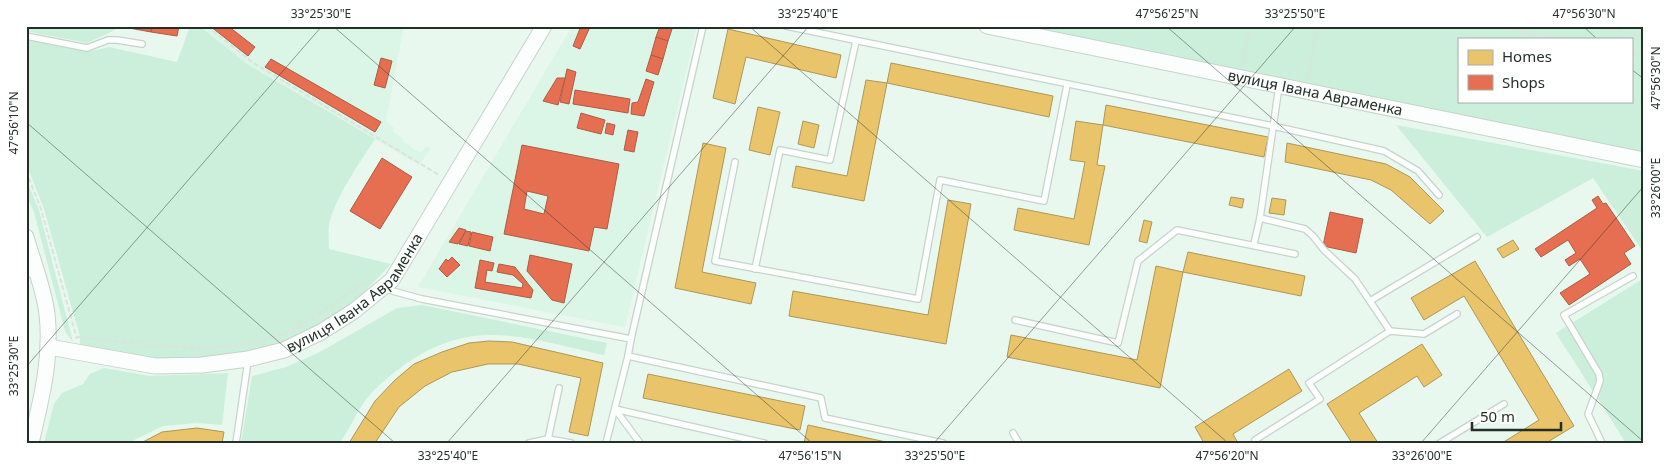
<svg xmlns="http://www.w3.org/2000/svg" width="1670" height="469" viewBox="0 0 1670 469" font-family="'Noto Sans',sans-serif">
	<rect width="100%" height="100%" fill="#e8f8ef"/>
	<g fill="#dbf5e6">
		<polygon points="199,26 404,26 386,121 394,128 392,131 404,139 403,142 421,153 427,146 431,149 419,165 250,66"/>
		<polygon points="572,26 697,26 625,327 418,287"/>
	</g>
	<g fill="#cbefdb" fill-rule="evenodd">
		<polygon points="26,26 116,26 115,30 87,43 26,31"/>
		<path d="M190,26H199L250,66L375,139C360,162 334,199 329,225C328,233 329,241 329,249L391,264L347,310L316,330L246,356L157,363L80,347V337L44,209L26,163V40L87,52L109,47L177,62Z"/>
		<path d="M1009,26H1644V153ZM1459,39H1631V101H1459Z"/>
		<polygon points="1396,125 1644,171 1644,253 1593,178 1487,237"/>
		<polygon points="26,179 39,210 73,342 65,331 34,212 26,194"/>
		<polygon points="1644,278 1644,438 1636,443 1626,443 1556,333"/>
		<path d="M422,305L607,343L604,355C527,339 475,315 404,365C390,376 375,387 365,401C355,414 350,430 339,443H241L252,376L286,367L318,353L397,308Z"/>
		<polygon points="104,368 150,376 228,373 222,425 196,423 163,426 128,443 44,443 54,404 62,393 83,384 90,374"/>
	</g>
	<g fill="#e9c46a" stroke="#ae9757">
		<polygon points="728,29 841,55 836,78 746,57 735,104 713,98"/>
		<polygon points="891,63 1053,96 1049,117 887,83"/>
		<polygon points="866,80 887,83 864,201 792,187 796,166 847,176"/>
		<polygon points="1106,105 1268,137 1264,157 1103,125"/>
		<polygon points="758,107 780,112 770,155 749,150"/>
		<polygon points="803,121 819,125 814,148 798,144"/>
		<polygon points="1076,121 1103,125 1097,165 1105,166 1089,245 1014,230 1018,208 1074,219 1085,162 1070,160"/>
		<polygon points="703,143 726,148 702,272 756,283 751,304 675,288"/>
		<polygon points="1287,143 1386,164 1410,177 1444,211 1430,224 1391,190 1371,180 1285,162"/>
		<polygon points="1231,197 1244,199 1242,208 1229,205"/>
		<polygon points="1272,198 1286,200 1284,215 1269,213"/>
		<polygon points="948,200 971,204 946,344 789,316 793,291 928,315"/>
		<polygon points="1144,220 1152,222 1147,243 1139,241"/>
		<polygon points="1513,240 1519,249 1503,258 1497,249"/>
		<polygon points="1188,252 1305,276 1301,296 1183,272"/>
		<polygon points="1475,261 1574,426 1546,443 1502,443 1539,420 1464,296 1424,320 1411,298"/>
		<polygon points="1156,266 1183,272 1160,388 1007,357 1011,335 1137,360"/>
		<polygon points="489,341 512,342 603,363 588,436 569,432 581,378 518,364 488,364 452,372 425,386 399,407 375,443 349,443 375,401 395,380 414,364 442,352 469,343"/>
		<polygon points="1422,344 1442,375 1424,387 1417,376 1359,413 1378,443 1352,443 1327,404"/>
		<polygon points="1289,369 1302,391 1233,434 1238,443 1204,443 1195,427"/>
		<polygon points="648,374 805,406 800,430 643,398"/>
		<polygon points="808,425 872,439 891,443 804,443"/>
		<polygon points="197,428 224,432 222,443 141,443 162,432"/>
	</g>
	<g fill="#e76f51" stroke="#ad5c45" fill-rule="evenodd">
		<polygon points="118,26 152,26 151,32"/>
		<polygon points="152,26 179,26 177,36 151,32"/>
		<polygon points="210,26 228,26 255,47 248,56"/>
		<polygon points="581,26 590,27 580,49 573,46"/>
		<polygon points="660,26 673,26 668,41 656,37"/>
		<polygon points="656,37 668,41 663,59 651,55"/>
		<polygon points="651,55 663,59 658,75 646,71"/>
		<polygon points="381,58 392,61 385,88 374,85"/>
		<polygon points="271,59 381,122 375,132 265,67"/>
		<polygon points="567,69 576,72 569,104 560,102"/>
		<polygon points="557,78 565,78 558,105 543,101"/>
		<polygon points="646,79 654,82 644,116 631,114 632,103 638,102"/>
		<polygon points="575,90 630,99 628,113 573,104"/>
		<polygon points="581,113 605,120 601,134 577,128"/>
		<polygon points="607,123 615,125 613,135 605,133"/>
		<polygon points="628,130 638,132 634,152 624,150"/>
		<path d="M522,145L619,164L607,229L594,227L589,251L504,234ZM527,191L548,196L544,214L524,209Z"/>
		<polygon points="382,158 412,177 380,229 350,211"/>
		<polygon points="1598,196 1603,204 1606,203 1635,246 1624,253 1631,264 1569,305 1560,293 1590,274 1580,259 1569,266 1565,260 1576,253 1568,240 1541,257 1535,249 1597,208 1592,200"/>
		<polygon points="1330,212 1363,219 1356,253 1323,246"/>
		<polygon points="459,228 466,230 458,244 449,242"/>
		<polygon points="466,231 471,232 468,246 459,244"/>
		<polygon points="472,232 493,237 490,251 469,246"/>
		<polygon points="530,255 572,264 564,303 552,300 527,271"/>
		<polygon points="452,257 460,265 447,277 439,269 446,259 448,261"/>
		<polygon points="480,260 494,263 492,271 487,270 485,282 522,288 523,284 513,275 497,272 499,264 515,267 533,290 531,298 475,288"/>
	</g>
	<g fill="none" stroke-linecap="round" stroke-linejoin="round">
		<defs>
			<g id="lane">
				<polyline points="786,26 1273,126 1384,151 1418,171 1439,195"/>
				<polyline points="26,36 87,48 108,40 117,40 142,44"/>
				<polyline points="735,162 715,261 918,299 940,180 1044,201 1067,85"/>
				<polyline points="1260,218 1305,229 1313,236 1324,250 1355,279 1390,331"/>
				<polyline points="1254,244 1260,218 1279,86"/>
				<polyline points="755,269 780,150 830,160 856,41"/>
				<polyline points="26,273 37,275"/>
				<polyline points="385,289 422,299 631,339 628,356 821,398 825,418 943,443"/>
				<polyline points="1370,301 1477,237"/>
				<polyline points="1015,320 1118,343 1138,261 1177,230 1295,254"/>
				<polyline points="631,339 703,26"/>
				<polyline points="559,388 548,439 571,443"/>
				<polyline points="1013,433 1019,443"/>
				<polyline points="236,443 248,361"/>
				<polyline points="529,443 548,439"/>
				<polyline points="606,443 628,356"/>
				<polyline points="640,443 615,409 764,443"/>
				<polyline points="1257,443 1255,440 1320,399 1309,383 1390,331 1424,334 1457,314"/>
				<polyline points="1440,443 1504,404"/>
				<polyline points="1602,443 1588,414 1600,381 1599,374 1564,315 1633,276"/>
			</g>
			<g id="secondary">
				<path id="s1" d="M987,26L1644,160"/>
				<path d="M26,237C33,262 44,289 47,314C52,359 41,400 31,443"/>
				<path id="s2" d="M49,347L155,366L202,365L248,359L284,350L321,332L354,311L392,280L544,26"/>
			</g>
		</defs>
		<use href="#lane" stroke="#c7d3cc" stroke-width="8"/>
		<use href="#secondary" stroke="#c7d3cc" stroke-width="17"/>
		<g stroke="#dde2df" stroke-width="2" stroke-dasharray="5 2.5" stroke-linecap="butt">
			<polyline points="207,26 252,62 439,175"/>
			<polyline points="1497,26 1560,39"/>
			<polyline points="1596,26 1644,36"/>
			<polyline points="1631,53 1644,55"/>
			<polyline points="1242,66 1250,26"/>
			<polyline points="1308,78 1318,26"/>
			<polyline points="26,171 41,209 77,339"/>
			<path d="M77,337C139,342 220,359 280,335C309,323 335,303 360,285L365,284"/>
		</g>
		<use href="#lane" stroke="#fcfefd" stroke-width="5.5"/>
		<use href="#secondary" stroke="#fcfefd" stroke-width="15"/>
	</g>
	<path fill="none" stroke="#252f2a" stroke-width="1" stroke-opacity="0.45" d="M333,26L812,443M749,26L1228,443M1166,26L1644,442M1583,26L1597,39M1631,69L1644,79M26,122L395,443M26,367L322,26M447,443L809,26M934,443L1296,26M1421,443L1644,186"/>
	<g text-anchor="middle" stroke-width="5" stroke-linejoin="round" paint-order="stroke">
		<g font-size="15" fill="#252f2a" stroke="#fff">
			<text dy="5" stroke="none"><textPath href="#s1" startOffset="335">вулиця Івана Авраменка</textPath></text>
			<text dy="5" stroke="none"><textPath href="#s2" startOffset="331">вулиця Івана Авраменка</textPath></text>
		</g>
	</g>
	<rect width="1670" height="469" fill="none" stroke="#ffffff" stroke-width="55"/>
	<rect x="1458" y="38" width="175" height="65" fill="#ffffff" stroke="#a8acaa"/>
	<rect x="1468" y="50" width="25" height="15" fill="#e9c46a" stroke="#a8acaa"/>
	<text x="1502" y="62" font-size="15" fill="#252f2a">Homes</text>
	<rect x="1468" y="75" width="25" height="15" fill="#e76f51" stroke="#a8acaa"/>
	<text x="1502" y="88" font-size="15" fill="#252f2a">Shops</text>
	<path d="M1472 422v8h89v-8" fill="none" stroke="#252f2a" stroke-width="2.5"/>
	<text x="1480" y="422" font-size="15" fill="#252f2a" stroke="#ffffff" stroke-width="4" paint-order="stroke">50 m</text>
	<rect x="28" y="28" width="1614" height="414" fill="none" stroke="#252f2a" stroke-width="2"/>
	<g font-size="12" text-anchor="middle" fill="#252f2a">
		<text x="321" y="18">33°25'30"E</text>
		<text x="808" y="18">33°25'40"E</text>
		<text x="1167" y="18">47°56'25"N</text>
		<text x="1295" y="18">33°25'50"E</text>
		<text x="1584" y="18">47°56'30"N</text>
		<text transform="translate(1656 78) rotate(-90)" y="4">47°56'30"N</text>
		<text transform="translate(14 123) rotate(-90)" y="4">47°56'10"N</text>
		<text transform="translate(1656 188) rotate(-90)" y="4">33°26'00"E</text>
		<text transform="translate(14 366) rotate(-90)" y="4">33°25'30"E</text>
		<text x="448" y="460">33°25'40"E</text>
		<text x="810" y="460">47°56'15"N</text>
		<text x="935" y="460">33°25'50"E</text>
		<text x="1227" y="460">47°56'20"N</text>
		<text x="1422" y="460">33°26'00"E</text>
	</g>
</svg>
